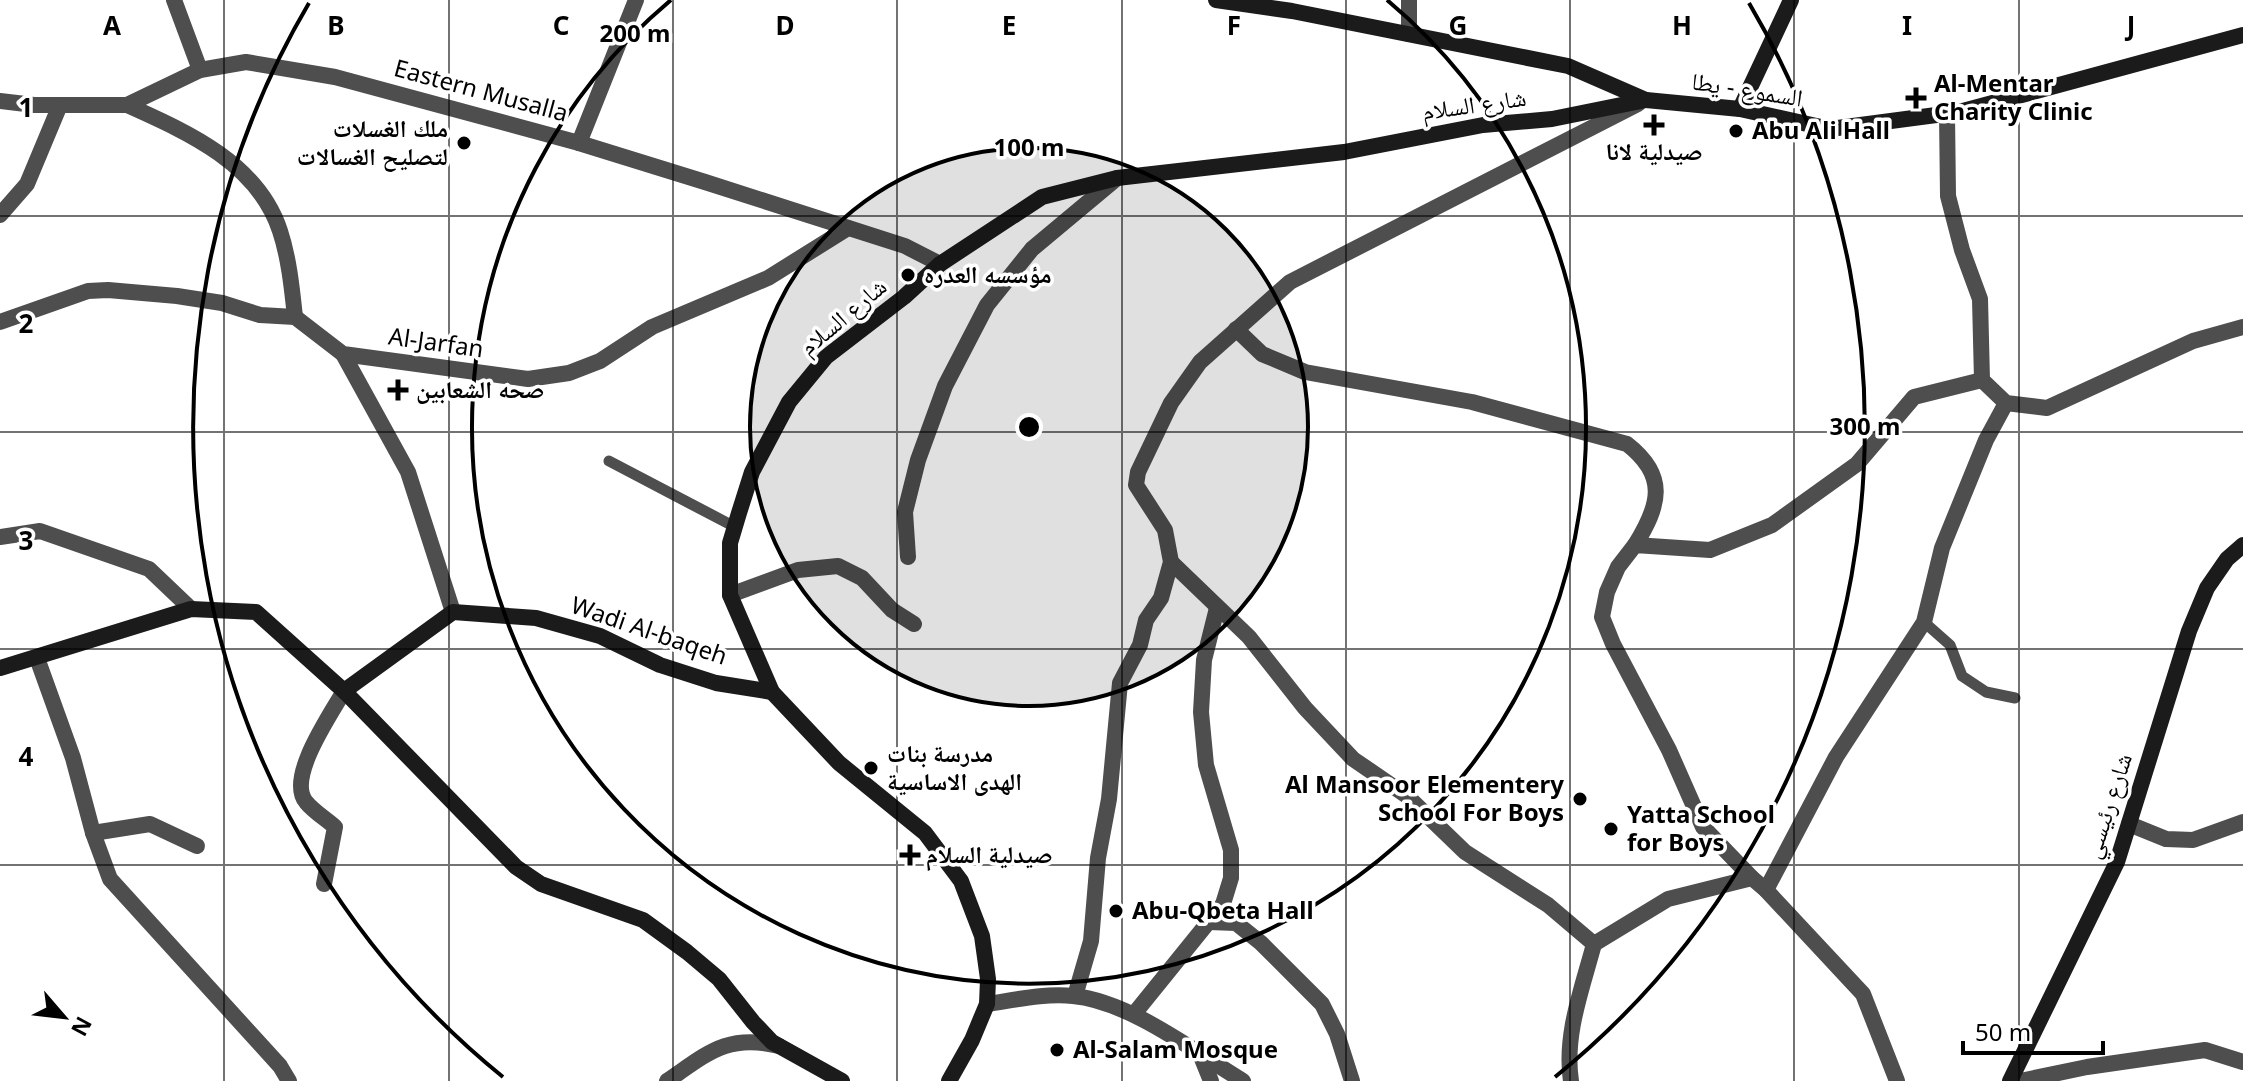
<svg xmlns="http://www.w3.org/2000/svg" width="2243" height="1081" viewBox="0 0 2243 1081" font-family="'Noto Sans','Noto Naskh Arabic',sans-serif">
	<rect width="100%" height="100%" fill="#fff"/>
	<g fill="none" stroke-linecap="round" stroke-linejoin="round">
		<g stroke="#4e4e4e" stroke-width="11">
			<polyline points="609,461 735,527"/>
			<polyline points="1924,622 1950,645 1962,676 1986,692 2015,698"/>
		</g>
		<g stroke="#4e4e4e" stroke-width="16">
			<polyline points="174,0 200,70"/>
			<polyline points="1409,34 1409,0"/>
			<polyline points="0,101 34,105 127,105 200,70 246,62 335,77 579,143 705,182 905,246 940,264"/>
			<path d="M127,105C187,132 258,163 280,231C289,258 292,289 295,317"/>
			<polyline points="1947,114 1948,196 1962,250 1980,299 1982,380 2006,403 2047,408 2193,341 2243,327"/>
			<polyline points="579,143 636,0"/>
			<polyline points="0,215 27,184 60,105"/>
			<polyline points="0,322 88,291 108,290 177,296 222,303 260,315 295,317 343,354 528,379 569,373 600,361 652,327 768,278 848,228"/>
			<path d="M1236,329L1262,354L1305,372L1472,402L1627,444C1668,476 1660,505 1635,545"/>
			<polyline points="343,354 408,472 453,612"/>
			<polyline points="0,537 40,531 149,569 191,609"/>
			<polyline points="908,557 905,512 918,460 945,386 987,305 1032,249 1117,178"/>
			<polyline points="1171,562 1249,637 1305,708 1353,759 1407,796 1465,852 1548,905 1594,944 1668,899 1752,878"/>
			<polyline points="730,595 798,570 838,566 862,578 892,610 914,624"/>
			<polyline points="37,658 73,758 93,833 110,879 280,1066 289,1081"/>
			<polyline points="2129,824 2166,839 2193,840 2243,822"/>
			<polyline points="93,833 150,824 197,846"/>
			<path d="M324,884L335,827C326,819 313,811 306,802C286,778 331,714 344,691"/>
			<polyline points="1766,890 1836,757 1924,622 1942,548 1986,440 2006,403"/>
			<polyline points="1209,922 1236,923 1261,943 1322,1004 1337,1034 1352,1081"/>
			<polyline points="1075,996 1091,941 1098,858 1109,799 1120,683 1140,645 1146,620 1161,598 1171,562 1165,530 1136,485 1138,472 1171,403 1200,362 1290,282 1638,104"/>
			<path d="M987,1004C1015,1000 1045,993 1073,996C1129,1001 1195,1052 1243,1081"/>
			<polyline points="1134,1014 1223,904 1231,878 1231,850 1206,765 1201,712 1204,660 1217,608"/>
			<polyline points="1200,1054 1211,1081"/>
			<path d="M667,1081C707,1054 727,1033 779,1046"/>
			<path d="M1571,1081C1564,1035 1582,989 1594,944"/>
			<polyline points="1897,1081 1863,994 1766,890 1752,878 1703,827 1669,750 1613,644 1602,617 1607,592 1618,567 1635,545 1710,550 1772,525 1857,464 1914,397 1982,380"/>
			<polyline points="2020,1081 2087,1067 2205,1050 2243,1062"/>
		</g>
		<g stroke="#1b1b1b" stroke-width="16">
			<polyline points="1216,0 1292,11 1568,66 1646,100 1740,109 1830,129 1959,112 2243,35"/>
			<polyline points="1740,109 1791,0"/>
			<polyline points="0,668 191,609 256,612 344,691 453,612 536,618 600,636 660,665 716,683 772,692"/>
			<polyline points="344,691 516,867 541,884 643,920 687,952 719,979 753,1022 772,1042 842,1081"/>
			<polyline points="949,1081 972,1040 987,1004 988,979 982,936 961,881 925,833 839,763 772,692 730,595 730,543 739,513 752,472 789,402 826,357 904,297 940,264 1042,197 1117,178 1344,152 1483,125 1552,119 1646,100"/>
			<polyline points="2010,1081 2117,862 2189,631 2207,588 2227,559 2243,545"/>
		</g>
	</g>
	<path fill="none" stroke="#000" stroke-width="2" stroke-opacity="0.55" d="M224,0V1081M449,0V1081M673,0V1081M897,0V1081M1122,0V1081M1346,0V1081M1570,0V1081M1794,0V1081M2019,0V1081M0,216H2243M0,432H2243M0,649H2243M0,865H2243"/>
	<circle cx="1029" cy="427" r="279" fill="#000" fill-opacity=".12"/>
	<g fill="none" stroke="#000" stroke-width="4">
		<circle cx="1029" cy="427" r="279"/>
		<path d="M1387 0A557 557 0 1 1 671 0"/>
		<path d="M503 1077A836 836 0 0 1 309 3M1749 3A836 836 0 0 1 1555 1077"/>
	</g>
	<g fill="#000" stroke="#fff" stroke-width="3">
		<path d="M1912 86h8v8h8v8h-8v8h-8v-8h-8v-8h8z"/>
		<path d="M1650 113h8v8h8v8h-8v8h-8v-8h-8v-8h8z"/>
		<circle cx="1736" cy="131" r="8"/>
		<circle cx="464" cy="143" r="8"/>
		<circle cx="908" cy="275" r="8"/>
		<path d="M394 378h8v8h8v8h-8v8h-8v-8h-8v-8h8z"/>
		<circle cx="871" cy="768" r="8"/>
		<circle cx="1580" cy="799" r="8"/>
		<circle cx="1611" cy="829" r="8"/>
		<path d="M906 843h8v8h8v8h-8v8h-8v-8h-8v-8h8z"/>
		<circle cx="1116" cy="911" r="8"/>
		<circle cx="1057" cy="1050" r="8"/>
	</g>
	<g text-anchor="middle" stroke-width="7" stroke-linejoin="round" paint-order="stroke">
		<g font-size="24" font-weight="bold" fill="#000" stroke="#fff" text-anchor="start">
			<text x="1934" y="92">Al-Mentar<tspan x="1934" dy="28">Charity Clinic</tspan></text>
			<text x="448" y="137" text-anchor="end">ملك الغسلات<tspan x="448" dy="28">لتصليح الغسالات</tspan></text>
			<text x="1752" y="139">Abu Ali Hall</text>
			<text x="1654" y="160" text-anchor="middle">صيدلية لانا</text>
			<text x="924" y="283">مؤسسه العدره</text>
			<text x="416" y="398">صحه الشعابين</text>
			<text x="887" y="762">مدرسة بنات<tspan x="887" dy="28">الهدى الاساسية</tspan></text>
			<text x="1564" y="793" text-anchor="end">Al Mansoor Elementery<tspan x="1564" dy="28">School For Boys</tspan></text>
			<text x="1627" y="823">Yatta School<tspan x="1627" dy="28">for Boys</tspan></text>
			<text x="926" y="863">صيدلية السلام</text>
			<text x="1132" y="919">Abu-Qbeta Hall</text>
			<text x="1073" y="1058">Al-Salam Mosque</text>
		</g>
		<g font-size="24" fill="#000" stroke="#fff">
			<text transform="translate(1747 90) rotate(9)" y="8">السموع - يطا</text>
			<text transform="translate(481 91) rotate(15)" y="8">Eastern Musalla</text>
			<text transform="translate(1474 105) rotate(-8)" y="8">شارع السلام</text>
			<text transform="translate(843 317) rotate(-40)" y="8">شارع السلام</text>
			<text transform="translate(436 343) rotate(8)" y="8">Al-Jarfan</text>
			<text transform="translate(649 631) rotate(19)" y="8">Wadi Al-baqeh</text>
			<text transform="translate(2108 806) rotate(-72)" y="8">شارع رئيسي</text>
		</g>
	</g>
	<g font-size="26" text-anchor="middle" font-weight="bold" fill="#000" stroke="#fff" stroke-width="7" stroke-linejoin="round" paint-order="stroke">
		<text x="112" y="35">A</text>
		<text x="336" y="35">B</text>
		<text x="561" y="35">C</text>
		<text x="785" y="35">D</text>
		<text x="1009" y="35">E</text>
		<text x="1234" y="35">F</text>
		<text x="1458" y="35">G</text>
		<text x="1682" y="35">H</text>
		<text x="1907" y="35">I</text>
		<text x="2131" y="35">J</text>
		<text x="26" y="117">1</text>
		<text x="26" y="333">2</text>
		<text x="26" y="550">3</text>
		<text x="26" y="766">4</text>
	</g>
	<circle cx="1029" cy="427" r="12" fill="#000" stroke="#fff" stroke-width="4"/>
	<g font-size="24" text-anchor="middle" font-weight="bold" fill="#000" stroke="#fff" stroke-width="7" stroke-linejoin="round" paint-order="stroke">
		<text x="635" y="42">200 m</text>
		<text x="1029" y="156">100 m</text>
		<text x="1865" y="435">300 m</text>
	</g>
	<g transform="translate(64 1017) rotate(118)" stroke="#ffffff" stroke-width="6" paint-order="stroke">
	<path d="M0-6L14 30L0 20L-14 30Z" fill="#000000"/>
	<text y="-12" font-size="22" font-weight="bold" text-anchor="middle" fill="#000000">N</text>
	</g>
	<path d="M1963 1041v12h140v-12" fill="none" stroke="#000000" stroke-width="4"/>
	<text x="1975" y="1041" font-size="24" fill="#000000" stroke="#ffffff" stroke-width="6" paint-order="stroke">50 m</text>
</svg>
